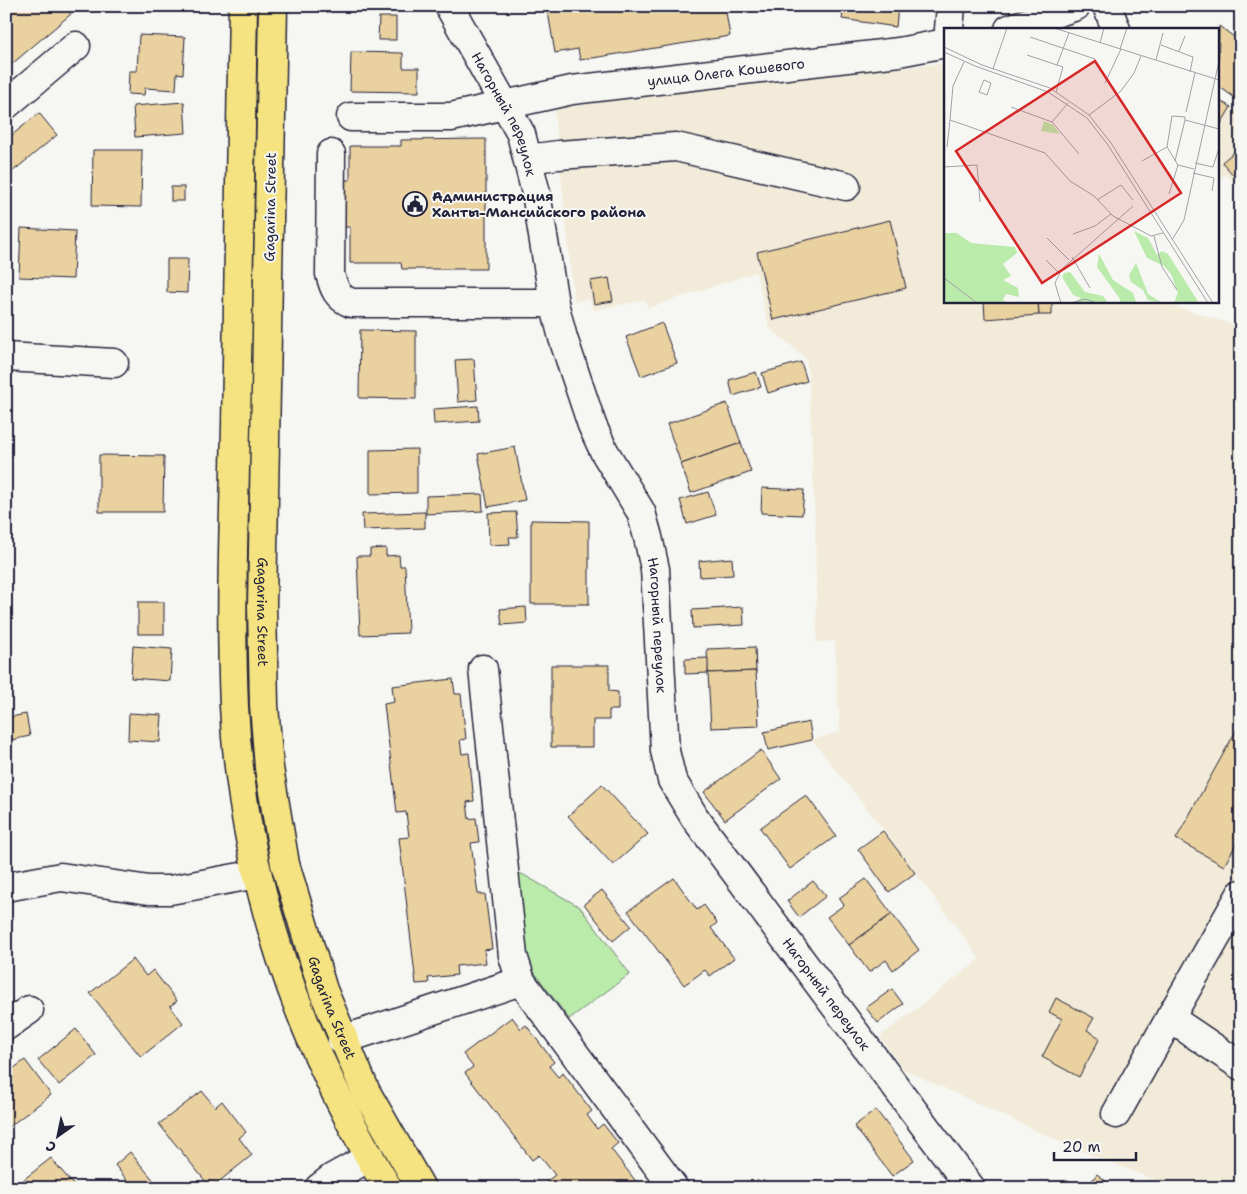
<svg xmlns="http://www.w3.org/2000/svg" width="1247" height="1194" viewBox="0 0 1247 1194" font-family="'Shantell Sans',sans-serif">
	<rect width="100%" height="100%" fill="#f6f6f2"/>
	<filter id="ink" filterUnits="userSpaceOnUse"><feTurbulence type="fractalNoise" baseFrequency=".02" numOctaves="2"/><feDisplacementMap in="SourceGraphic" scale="10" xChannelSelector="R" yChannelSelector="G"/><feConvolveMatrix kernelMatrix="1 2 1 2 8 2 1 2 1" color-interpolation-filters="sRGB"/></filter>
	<g filter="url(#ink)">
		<g fill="#f2ebd9">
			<polygon points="946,63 946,301 1157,301 1241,327 1241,1188 1175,1188 1076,1149 903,1069 880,1037 980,959 883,829 812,740 840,732 835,641 817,642 815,524 809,380 806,358 769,327 756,272 648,308 645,300 593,310 589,299 574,301 554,109 733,84"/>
			<polygon points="1218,99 1241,113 1241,127 1238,129 1241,132 1241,190 1227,175 1218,178"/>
		</g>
		<polygon fill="#baebab" stroke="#6e8673" points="517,874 522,874 580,907 630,974 569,1019 526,961"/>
		<g fill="#ead1a0" stroke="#22223b">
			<polygon points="11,6 64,6 71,14 6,69 6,10"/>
			<polygon points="547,6 725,6 730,36 580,60 578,49 555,53"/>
			<polygon points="844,6 898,6 896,27 842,19"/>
			<polygon points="379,17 396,17 396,40 378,40"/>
			<polygon points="1219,26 1241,42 1241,102 1218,86"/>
			<polygon points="139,35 185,37 183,74 177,73 176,90 145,88 144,95 128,94 129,71 137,71"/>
			<polygon points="351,52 403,53 403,68 419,68 419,92 350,91"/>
			<polygon points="1218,100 1231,107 1219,127 1218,126"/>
			<polygon points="184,102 186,133 135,137 133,106"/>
			<polygon points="39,113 57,135 6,177 6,140"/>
			<polygon points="486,139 486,269 402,269 401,263 350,263 350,227 344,227 344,180 350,180 350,146 401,146 401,140"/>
			<polygon points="1241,146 1241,184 1222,162"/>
			<polygon points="93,150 142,150 141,207 92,206"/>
			<rect x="171" y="187" width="13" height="14"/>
			<polygon points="890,220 906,288 773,320 757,252"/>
			<polygon points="21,228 75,231 73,279 19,277"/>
			<polygon points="167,259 188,259 187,293 167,292"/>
			<polygon points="609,278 613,301 594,304 590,281"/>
			<polygon points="984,301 1038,301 1039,315 985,319"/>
			<polygon points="1038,301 1052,301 1052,315 1039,315"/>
			<polygon points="662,323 677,363 641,376 626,337"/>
			<polygon points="360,330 416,331 416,399 359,398"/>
			<polygon points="474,359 477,400 458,402 455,360"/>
			<polygon points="801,362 807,381 768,393 762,373"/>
			<polygon points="756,372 761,387 733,396 729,380"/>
			<polygon points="727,403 741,443 681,464 667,424"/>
			<polygon points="478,406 479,421 434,424 433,409"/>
			<polygon points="741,443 751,472 691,493 681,464"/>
			<polygon points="515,447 525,500 488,507 478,454"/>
			<polygon points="417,449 417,493 370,494 370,450"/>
			<polygon points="99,455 164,456 163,512 99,512"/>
			<polygon points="762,488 804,490 802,515 761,513"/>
			<polygon points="708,492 716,515 687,524 680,500"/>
			<polygon points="482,494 483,511 426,514 426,496"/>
			<polygon points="425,512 425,528 363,530 362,514"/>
			<polygon points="516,512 518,537 509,537 510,544 489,545 488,513"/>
			<polygon points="531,520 589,521 589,604 531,604"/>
			<polygon points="386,548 386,556 399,555 400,566 405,566 408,633 360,635 357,556 370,556 370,549"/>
			<polygon points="732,558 733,575 700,577 699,561"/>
			<rect x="138" y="602" width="26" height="32"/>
			<polygon points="526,607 527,623 502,625 500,609"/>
			<polygon points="743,607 744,625 693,628 692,610"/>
			<polygon points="133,646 172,649 170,681 131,678"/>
			<polygon points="755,647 756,671 708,673 707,649"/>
			<polygon points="708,658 708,673 685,674 685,659"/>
			<polygon points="551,665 609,665 609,691 618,692 618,710 609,710 609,720 593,720 593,747 551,747"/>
			<polygon points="756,671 759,726 711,728 708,673"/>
			<polygon points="453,679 455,694 461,694 466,739 460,740 462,754 469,753 474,801 467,802 469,819 476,818 479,842 471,843 478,894 485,894 492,949 484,950 486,963 456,966 457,975 428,978 429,983 416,984 399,838 409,837 406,812 397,813 384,704 394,702 392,686"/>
			<polygon points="129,713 162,715 160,742 128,740"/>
			<polygon points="26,714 30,736 6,741 6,718"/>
			<polygon points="809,722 812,740 768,750 764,732"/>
			<polygon points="1237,729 1241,731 1241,835 1224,866 1176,839"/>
			<polygon points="761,750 781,779 725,820 704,792"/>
			<polygon points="602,785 648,834 613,865 568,816"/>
			<polygon points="806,795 836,836 790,869 760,828"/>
			<polygon points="883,831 915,873 889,892 858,849"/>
			<polygon points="674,878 697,910 704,905 717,923 711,928 734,958 710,976 705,970 684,985 628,911"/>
			<polygon points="866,879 892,914 849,945 827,917 844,905 839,898"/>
			<polygon points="813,881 826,896 799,917 787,901"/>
			<polygon points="602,890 631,926 613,941 584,904"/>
			<polygon points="892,914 919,950 893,970 886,960 869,972 849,945"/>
			<polygon points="133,959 146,976 153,970 177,1001 170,1006 183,1023 141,1057 90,993"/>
			<polygon points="892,989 903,1004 878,1023 866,1008"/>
			<polygon points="1056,998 1094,1018 1087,1030 1100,1038 1079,1077 1042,1057 1062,1019 1049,1012"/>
			<polygon points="512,1017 521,1029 526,1025 554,1062 549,1066 558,1077 563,1073 592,1111 587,1115 597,1129 603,1124 618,1143 611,1149 641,1188 552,1188 547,1181 555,1175 539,1155 532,1160 465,1073 473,1067 463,1054"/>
			<polygon points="76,1029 96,1055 59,1085 38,1060"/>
			<polygon points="25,1060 51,1095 6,1129 6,1074"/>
			<polygon points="202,1091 215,1107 222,1101 246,1132 239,1138 252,1155 211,1188 159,1124"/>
			<polygon points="876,1110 914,1160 892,1176 854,1126"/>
			<polygon points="130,1152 160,1188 133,1188 115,1165"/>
			<polygon points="51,1158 76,1188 21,1188 18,1184"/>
			<polygon points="1097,1174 1114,1188 1086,1188"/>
		</g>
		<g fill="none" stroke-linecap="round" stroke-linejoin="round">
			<defs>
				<g id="minor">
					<path id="s1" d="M449,6L521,134L536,193L554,303L563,338L592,425L604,451L641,512L648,537L655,569L665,751L672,780L695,818L971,1188"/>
					<polyline points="1107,6 1116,29"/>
					<polyline points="949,29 951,6"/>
					<polyline points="1009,29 1076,6"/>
					<polyline points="6,105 76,46"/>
					<path id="s2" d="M351,117H451L572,90L899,52L946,43"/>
					<path d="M331,154L330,274C334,289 337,297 351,303H554"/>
					<polyline points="528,159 558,155 676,147 846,186"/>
					<polyline points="6,357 114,363"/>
					<polyline points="483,669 513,956 521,981 674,1188"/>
					<polyline points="6,887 61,877 149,890 170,890 257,874"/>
					<polyline points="1241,894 1170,1018 1241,1066"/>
					<polyline points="6,1026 29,1010"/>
					<polyline points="342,1040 521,981"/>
					<polyline points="1116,1114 1170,1018"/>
					<polyline points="319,1188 332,1178 370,1157"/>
				</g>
				<g id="major">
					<path d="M243,6C241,146 239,286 236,426C234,520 230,613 234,706C242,877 299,1043 388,1188"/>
					<path id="s3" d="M273,6L262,605L264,705L269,768L285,864L323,990L366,1092L421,1188"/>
				</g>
			</defs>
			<use href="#minor" stroke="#22223b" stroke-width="31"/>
			<use href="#major" stroke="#22223b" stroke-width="31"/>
			<use href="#minor" stroke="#f6f6f2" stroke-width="28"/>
			<use href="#major" stroke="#f5e381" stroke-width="28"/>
		</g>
	</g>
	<defs>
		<symbol id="civic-ring" viewBox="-11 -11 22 22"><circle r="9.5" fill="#f6f6f2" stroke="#22223b" stroke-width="1.5"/><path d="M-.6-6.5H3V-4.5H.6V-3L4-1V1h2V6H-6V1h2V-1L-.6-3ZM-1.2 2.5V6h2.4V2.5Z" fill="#22223b"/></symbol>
	</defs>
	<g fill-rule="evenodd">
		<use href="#civic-ring" x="401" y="190" width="28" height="28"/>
	</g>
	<g text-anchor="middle" stroke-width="4" stroke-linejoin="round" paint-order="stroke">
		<g font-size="14" fill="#22223b" stroke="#f6f6f2">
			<text dy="5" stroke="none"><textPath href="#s2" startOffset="379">улица Олега Кошевого</textPath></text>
			<text dy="5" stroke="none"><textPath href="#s1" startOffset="122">Нагорный переулок</textPath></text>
			<text transform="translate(270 207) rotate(-89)" y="5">Gagarina Street</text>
			<text dy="5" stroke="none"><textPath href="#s3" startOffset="606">Gagarina Street</textPath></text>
			<text dy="5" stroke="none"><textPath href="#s1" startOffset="662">Нагорный переулок</textPath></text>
			<text dy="5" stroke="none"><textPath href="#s1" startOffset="1082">Нагорный переулок</textPath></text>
			<text dy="5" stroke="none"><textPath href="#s3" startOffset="1011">Gagarina Street</textPath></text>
		</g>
		<g font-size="14" font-weight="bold" fill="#22223b" stroke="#f6f6f2" text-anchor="start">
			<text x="432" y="201">Администрация<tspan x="432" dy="16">Ханты-Мансийского района</tspan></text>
		</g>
	</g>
	<g transform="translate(944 28)">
		<rect width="275" height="275" fill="#f6f6f2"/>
		<path d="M100,93L109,97L116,106L97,103ZM190,203L204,210L213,227L218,223L224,226L255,275H230L234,265L227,246L220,238L203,230ZM0,205H13L27,215L71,219L73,225L59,236L67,248L59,252L74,260L75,269L62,266L59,272L63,275H0ZM155,226L169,252L189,265L192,274L176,275V271L153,239ZM192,235L204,266L218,275L204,272L199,262L187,254L185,247ZM126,244L141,264L159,268L164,275H130L137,270L129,267L118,249L120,245Z" fill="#baebab"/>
		<path fill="none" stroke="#a1a1a9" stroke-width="1" d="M110,0L275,52M86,9L151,31M156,15L160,0M217,17L249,29L246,44M0,19L38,37L106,60L145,87L167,115L269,275M176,21L183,0M235,23L241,8M0,24L31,38L104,64L143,90L164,117L264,275M83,27L119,39L112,64M212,32L219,5M113,37L125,5M49,41L63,0M40,52L47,55L43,67L35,64ZM161,55L177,21M67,79L108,94L135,126M242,84L251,45M145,87L177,63L190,45L197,28M6,92L9,58L20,34M108,94L124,75M3,119L6,92L101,125L126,153L150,168L169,188L207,208L219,205M223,119L234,137L225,166M198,133L223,119L228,88L241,89V92M231,133L241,92L275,101M251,135L269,139L275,120M234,137L250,141M0,139L33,137L36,174M249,145L270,150L268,163M153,172L177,157L189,172M129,206L151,198L167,186M210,208L218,239L233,262M103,210L125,232M228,212L240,192L275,33M128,229L146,260M102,232L115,245M0,250L33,275M117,275L111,255L118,241L189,178M127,275L141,271L153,275"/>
		<path fill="#d62828" fill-opacity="0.15" stroke="#d62828" stroke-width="2.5" d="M151,33L237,165L98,255L12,123Z"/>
		<rect width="275" height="275" fill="none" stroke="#22223b" stroke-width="2.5"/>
	</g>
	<rect width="1247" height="1194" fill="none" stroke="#f6f6f2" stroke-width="25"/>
	<rect x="12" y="12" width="1222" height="1169" fill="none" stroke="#22223b" stroke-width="2" filter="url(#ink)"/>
	<g transform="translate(58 1136) rotate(213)" stroke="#f6f6f2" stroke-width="4" paint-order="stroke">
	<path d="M0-4L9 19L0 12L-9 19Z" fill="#22223b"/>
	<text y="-8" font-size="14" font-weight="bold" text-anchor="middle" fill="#22223b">С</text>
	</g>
	<path d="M1054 1152v8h82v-8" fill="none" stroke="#22223b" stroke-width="2.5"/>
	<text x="1062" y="1152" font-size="15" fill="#22223b" stroke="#f6f6f2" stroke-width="4" paint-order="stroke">20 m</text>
</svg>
